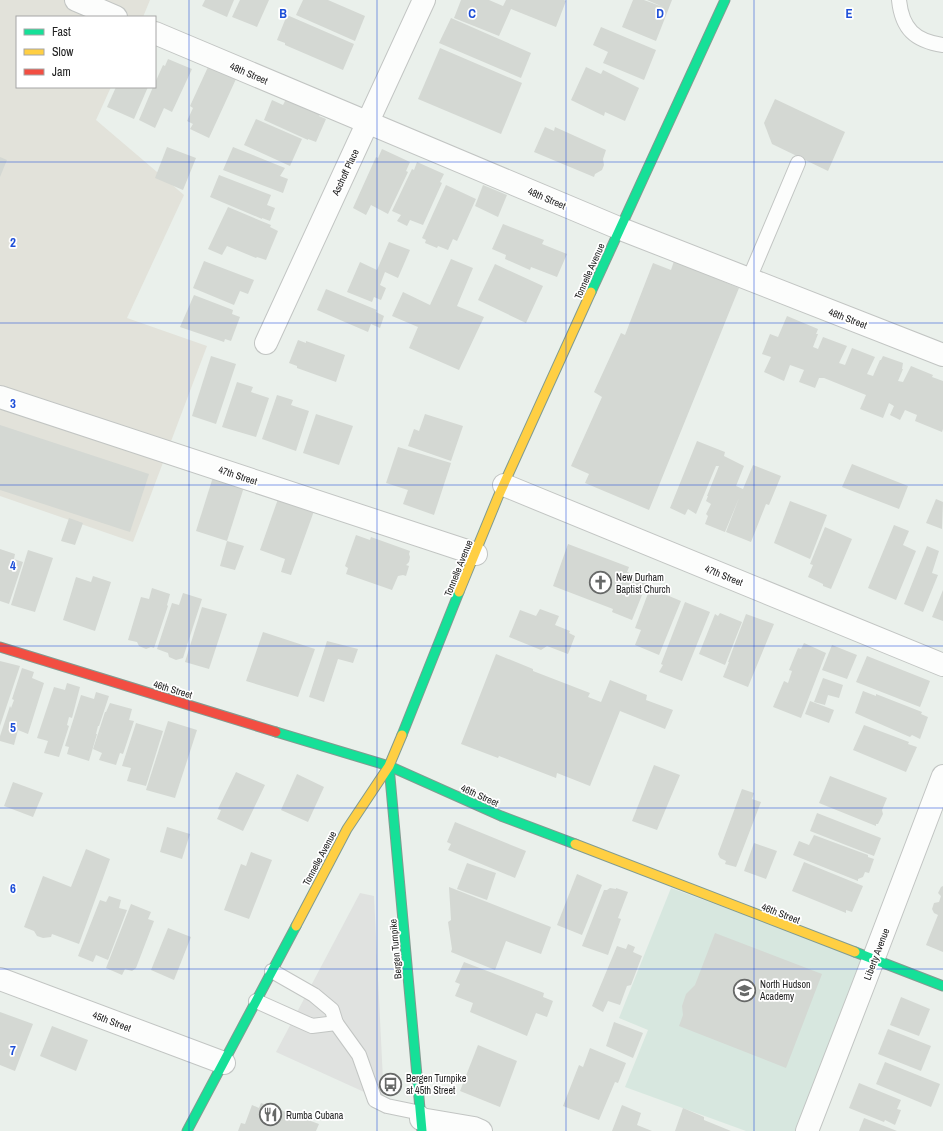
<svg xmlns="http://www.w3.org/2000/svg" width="943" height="1131" viewBox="0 0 943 1131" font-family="'Archivo Narrow',sans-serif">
	<rect width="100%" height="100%" fill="#eaf0eb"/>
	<polygon fill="#e2e2da" points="0,0 150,0 143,17 17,17 17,87 111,87 96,120 184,195 127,318 207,346 133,542 0,496"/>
	<polygon fill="#d7e7df" points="671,888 870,961 804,1131 746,1131 625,1087 648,1030 619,1018"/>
	<polygon fill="#e0e2e0" points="360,893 374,896 384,1101 276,1052"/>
	<g fill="#d4d8d3">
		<polygon points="205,0 234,0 227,17 202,6"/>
		<polygon points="240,0 269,0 257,27 232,17"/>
		<polygon points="303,0 328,0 365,16 355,41 296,15"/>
		<polygon points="461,0 489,0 503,6 506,0 564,0 566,1 556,27 511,9 499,36 454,18"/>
		<polygon points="633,0 644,0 663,7 647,0 672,0 656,41 622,27"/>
		<polygon points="287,15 354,44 343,70 285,45 285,43 277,40"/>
		<polygon points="451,18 531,53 521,78 439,43"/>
		<polygon points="601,27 656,50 644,80 603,63 608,52 593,45"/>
		<polygon points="440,48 522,83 501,134 418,99"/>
		<polygon points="168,59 192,69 172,112 164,108 155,128 139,120 153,87 155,87 155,83 163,65 165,66"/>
		<polygon points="208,67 236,79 209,138 190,129 193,124 187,121 193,108 190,106"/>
		<polygon points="586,67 601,74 603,70 639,88 625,121 605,112 604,116 571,100"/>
		<polygon points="116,87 148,87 134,119 107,107"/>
		<polygon points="286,99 320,114 319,116 326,119 316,142 308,139 308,140 264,120 272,100 283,105"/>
		<polygon points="775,99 845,132 828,171 772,144 764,123"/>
		<polygon points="256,119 302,139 290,166 244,145"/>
		<polygon points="545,127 554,131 555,127 606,150 603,159 604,165 602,170 595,174 594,177 534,152"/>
		<polygon points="167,147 196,158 183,190 155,178"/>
		<polygon points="233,147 285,168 280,176 288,179 283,193 223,170"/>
		<polygon points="382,149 410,162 406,171 408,172 388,214 371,205 366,215 353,208 376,157 378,158"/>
		<polygon points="0,157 7,160 0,177"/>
		<polygon points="417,162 444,174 440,182 442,183 423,225 410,220 407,226 397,221 401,215 392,211 412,169 414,170"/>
		<polygon points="219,175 271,195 267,205 275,208 270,221 262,218 262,219 210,197"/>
		<polygon points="446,185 476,199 457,241 453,239 448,250 438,246 437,248 425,243 426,240 422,238"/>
		<polygon points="483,185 507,195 498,217 475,206"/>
		<polygon points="228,207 271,225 270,227 278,231 266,260 257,257 256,258 227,246 222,255 208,249"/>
		<polygon points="503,224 544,240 542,244 567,254 557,277 531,267 530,270 505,259 506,255 492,249"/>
		<polygon points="389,242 410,250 398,278 385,272 380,285 386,288 381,300 374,297 372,302 347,292 360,262 377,270"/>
		<polygon points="451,259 473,268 457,306 484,317 459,370 409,348 418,327 392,316 403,292 430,305"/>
		<polygon points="204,261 254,280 248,294 240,291 234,305 193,288"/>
		<polygon points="674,261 739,288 649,510 585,483 589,474 571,466 602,397 594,392 621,333 625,335 653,263 671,270"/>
		<polygon points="495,264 543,286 526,323 478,300"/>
		<polygon points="326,289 377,310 376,312 384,316 380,328 371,324 368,332 317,310"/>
		<polygon points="194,295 233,310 232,314 240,317 231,341 225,339 224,342 180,327"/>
		<polygon points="787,316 818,329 816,334 818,334 813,347 818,349 823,337 847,346 839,363 845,365 852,348 875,357 867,374 873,376 880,360 881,360 883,356 903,363 902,369 903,369 898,381 903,382 911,366 933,375 932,377 943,381 943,429 942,432 915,421 917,415 905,410 900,420 890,415 894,406 889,403 883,418 860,409 866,395 824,378 819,378 815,388 799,382 804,370 790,365 784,381 764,372 771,357 762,354 770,334 778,337"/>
		<polygon points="298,340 306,343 306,341 345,355 336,382 297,368 297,366 289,363"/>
		<polygon points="211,356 236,364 216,424 192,416"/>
		<polygon points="237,382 253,387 251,392 269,398 256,437 222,427"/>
		<polygon points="277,395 293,400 291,405 309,411 296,451 262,439"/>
		<polygon points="316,414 353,426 339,465 303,453"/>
		<polygon points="425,414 463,426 451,461 408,446 414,429 419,431"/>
		<polygon points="0,425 149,474 130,532 0,490"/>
		<polygon points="697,441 725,452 724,456 744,466 736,486 743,489 753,465 781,476 769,505 766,504 751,542 726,532 739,498 725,532 705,524 708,516 706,514 711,504 706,501 708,496 707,496 719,466 716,466 696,514 688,509 685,515 670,508"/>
		<polygon points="398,447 451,463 434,515 403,504 408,490 386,483"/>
		<polygon points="852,464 908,486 899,509 842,487"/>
		<polygon points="213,477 244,487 227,541 196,531"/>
		<polygon points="278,499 314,511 291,575 281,572 285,559 260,550"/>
		<polygon points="936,499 943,502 942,529 926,523"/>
		<polygon points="790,501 827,515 810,559 774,543"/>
		<polygon points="69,518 83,523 75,545 61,541"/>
		<polygon points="894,525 909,531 903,545 916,551 896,600 868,588"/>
		<polygon points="825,527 852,539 831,589 823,586 823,584 808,577 813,565 810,564"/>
		<polygon points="356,535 370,540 371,537 410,551 409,554 410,557 409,562 406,565 409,566 406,576 403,575 398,576 392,590 346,574 348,568 345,566"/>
		<polygon points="227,541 244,546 235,570 220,566"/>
		<polygon points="568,544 629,567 627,572 648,580 632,620 612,612 613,609 553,586"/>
		<polygon points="927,546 939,551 932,573 938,575 923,612 904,604"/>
		<polygon points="0,549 15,554 14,559 23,562 9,604 0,601"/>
		<polygon points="28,550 53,558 35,612 11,605"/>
		<polygon points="93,576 111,582 95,631 63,620 76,577 91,582"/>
		<polygon points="152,588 170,594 167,605 168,606 154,648 151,647 146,649 139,646 137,642 128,640 141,597 149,599"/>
		<polygon points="650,588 681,601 659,655 635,645 641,630 635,628"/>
		<polygon points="943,590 943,621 932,617"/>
		<polygon points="183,593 202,599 183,658 176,660 169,657 168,653 157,649 172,603 179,605"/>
		<polygon points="685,602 710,612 682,681 659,672 663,665 661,664"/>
		<polygon points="202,607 227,614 209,669 185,662"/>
		<polygon points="540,609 559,616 555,625 570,631 569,633 575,636 568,654 547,646 541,650 509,637 520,610 536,616"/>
		<polygon points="720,613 742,622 725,665 699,654 715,614 718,616"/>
		<polygon points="746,614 774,624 748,687 723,677 729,662 728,662"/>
		<polygon points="263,632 315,649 298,697 246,681"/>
		<polygon points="327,641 358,649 353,663 338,659 324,702 309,697"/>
		<polygon points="804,643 826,653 801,718 773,707 784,681 788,683 792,671 789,670 798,648 801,649"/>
		<polygon points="832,645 857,655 847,679 822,670"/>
		<polygon points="496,654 533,669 533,671 590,693 588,697 601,702 610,680 647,695 646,700 673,710 665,729 620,711 590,786 557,773 556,778 499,756 498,758 461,744"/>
		<polygon points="867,656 930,681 920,707 856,682"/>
		<polygon points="0,661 20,666 0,726"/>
		<polygon points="22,668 34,672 32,678 44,683 28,734 18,730 14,745 0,741 0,736 10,706 11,708 14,700 12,699"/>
		<polygon points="823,678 843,685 839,698 828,695 825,705 814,702"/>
		<polygon points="67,683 80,687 72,718 69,717 67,725 69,726 59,757 44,753 48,741 37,738 54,687 65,690"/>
		<polygon points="863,691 876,696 876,694 922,712 921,714 928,717 920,739 912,735 910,737 855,713"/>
		<polygon points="96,692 109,696 99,726 98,726 96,734 97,734 89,761 67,754 69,747 65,746 81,695 94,699"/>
		<polygon points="810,701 834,710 829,723 805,714"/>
		<polygon points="110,703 132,709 129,720 134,721 123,754 120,753 116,765 99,760 102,753 93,749 105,712 106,712"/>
		<polygon points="168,721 197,730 175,798 146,790"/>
		<polygon points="136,723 163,731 146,786 127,781 131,768 122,766"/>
		<polygon points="864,725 909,742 908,744 917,747 906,772 853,750"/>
		<polygon points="654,765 680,775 657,830 632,821"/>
		<polygon points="236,772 265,785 243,831 217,819 221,810 218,809"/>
		<polygon points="297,774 324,787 308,822 281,810"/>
		<polygon points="830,776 887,798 882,810 883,814 878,824 876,824 876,826 819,803"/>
		<polygon points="13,782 43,793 33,817 4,806"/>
		<polygon points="742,789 754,793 752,799 761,802 736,867 725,864 726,861 720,858 718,854"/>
		<polygon points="817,813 881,838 874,856 810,831"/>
		<polygon points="455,822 526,851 515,878 448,850 451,844 447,842"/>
		<polygon points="167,827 190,834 182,859 160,852"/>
		<polygon points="814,835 868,855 868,857 874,859 869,873 865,872 863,877 858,879 858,881 793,855 799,841 809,845"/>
		<polygon points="754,843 777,851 766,879 744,871"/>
		<polygon points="86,849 110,859 79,944 52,934 51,937 43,938 37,936 34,931 24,927 43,876 71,887"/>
		<polygon points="251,852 272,860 249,919 224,910 241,864 246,866"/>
		<polygon points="804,862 863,886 852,912 846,910 846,913 792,891"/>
		<polygon points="467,863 496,873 487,900 457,889"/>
		<polygon points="577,874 602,885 582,935 557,925"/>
		<polygon points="943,886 943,952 926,945 938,915 934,913 932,909 934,903 939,902 941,896 938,893 941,887"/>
		<polygon points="449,887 551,927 541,954 506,941 495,970 451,952 452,949 448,922 451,920"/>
		<polygon points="610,888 616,889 616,888 628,892 618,918 621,919 608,955 582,946 604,890 607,890"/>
		<polygon points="109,896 121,900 119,908 127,910 108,960 96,955 93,962 78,956 100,900 106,902"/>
		<polygon points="131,904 151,912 148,919 154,921 136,968 132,971 125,969 122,975 106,968"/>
		<polygon points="168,928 191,937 174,980 151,970"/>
		<polygon points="715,933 822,974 786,1068 679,1026 683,1015 682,1006 686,994 695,985"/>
		<polygon points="628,944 635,947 633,952 642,956 631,985 627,986 620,1005 608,1001 603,1012 592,1006 617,946 626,949"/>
		<polygon points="464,962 544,993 543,997 553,1001 547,1017 536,1013 527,1036 470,1012 473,1003 455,996 460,984 455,982"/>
		<polygon points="901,997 930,1009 919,1036 890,1025"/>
		<polygon points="0,1012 33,1024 15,1071 0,1065"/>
		<polygon points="614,1022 643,1033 633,1058 606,1046"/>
		<polygon points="52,1026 88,1040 76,1071 40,1056"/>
		<polygon points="888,1029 931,1046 921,1071 878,1054"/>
		<polygon points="478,1045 517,1061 500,1107 460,1091"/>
		<polygon points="590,1048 626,1063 618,1083 615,1082 599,1120 563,1106 579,1065 583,1067"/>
		<polygon points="885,1062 940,1084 931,1107 876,1084"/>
		<polygon points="859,1083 901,1100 897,1109 901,1110 895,1125 885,1120 884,1122 849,1108"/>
		<polygon points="261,1103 319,1124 316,1131 238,1131 241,1123 245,1124 252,1105 259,1108"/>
		<polygon points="622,1105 641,1113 637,1125 652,1131 612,1131"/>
		<polygon points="683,1108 704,1117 704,1120 731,1131 675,1131"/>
		<polygon points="864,1118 897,1131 859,1131"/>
	</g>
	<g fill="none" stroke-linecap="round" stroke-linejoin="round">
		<defs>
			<g id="lane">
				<path d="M899,0C902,29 915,41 943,45"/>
				<polyline points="749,279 798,163"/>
				<polyline points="272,971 314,995 332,1010 336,1023 359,1055 375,1100 387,1106 421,1113"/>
				<polyline points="256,1001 312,1026 336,1023"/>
			</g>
			<g id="street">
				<polyline points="76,0 116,17"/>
				<polyline points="155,33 621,229 943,355"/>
				<polyline points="266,343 424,0"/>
				<polyline points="0,397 476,554"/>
				<polyline points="504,485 943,665"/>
				<polyline points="0,979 224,1063"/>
				<polyline points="421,1119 474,1128 481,1131"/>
				<polyline points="807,1131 865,981 943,776"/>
			</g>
			<g id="fast">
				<polyline points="591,292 725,0"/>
				<polyline points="276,732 389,766 501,816 575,844"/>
				<polyline points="402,735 459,592"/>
				<polyline points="389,766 422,1131"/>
				<polyline points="855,952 943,986"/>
				<polyline points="187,1131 296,926"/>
			</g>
			<g id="slow">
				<polyline points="459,592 498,497 591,292"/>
				<polyline points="575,844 855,952"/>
				<polyline points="296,926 347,829 389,766 402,735"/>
			</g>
			<polyline id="jam" points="0,647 276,732"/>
		</defs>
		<use href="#lane" stroke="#c2c5c3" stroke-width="16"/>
		<use href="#street" stroke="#c2c5c3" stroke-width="24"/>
		<use href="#fast" stroke="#819b90" stroke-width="11"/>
		<use href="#slow" stroke="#819b90" stroke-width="11"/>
		<use href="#jam" stroke="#819b90" stroke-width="11"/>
		<use href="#lane" stroke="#fcfdfc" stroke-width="14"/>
		<use href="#street" stroke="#fcfdfc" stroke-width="22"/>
		<use href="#fast" stroke="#16e098" stroke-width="9"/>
		<use href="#slow" stroke="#ffcf43" stroke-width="9"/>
		<use href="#jam" stroke="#f24e42" stroke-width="9"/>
	</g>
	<path fill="none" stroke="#1d4ed8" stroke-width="1" stroke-opacity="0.55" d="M189,0V1131M377,0V1131M566,0V1131M754,0V1131M0,162H943M0,323H943M0,485H943M0,646H943M0,808H943M0,969H943"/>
	<defs>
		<symbol id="church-ring" viewBox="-11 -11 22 22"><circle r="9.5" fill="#fff" stroke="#676968" stroke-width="1.5"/><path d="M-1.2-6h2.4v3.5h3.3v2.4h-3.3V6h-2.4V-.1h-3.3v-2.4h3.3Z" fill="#676968"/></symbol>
		<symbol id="school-ring" viewBox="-11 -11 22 22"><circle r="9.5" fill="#fff" stroke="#676968" stroke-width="1.5"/><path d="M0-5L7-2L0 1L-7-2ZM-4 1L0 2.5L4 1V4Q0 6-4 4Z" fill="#676968"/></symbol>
		<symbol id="bus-ring" viewBox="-11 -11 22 22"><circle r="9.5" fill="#fff" stroke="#676968" stroke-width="1.5"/><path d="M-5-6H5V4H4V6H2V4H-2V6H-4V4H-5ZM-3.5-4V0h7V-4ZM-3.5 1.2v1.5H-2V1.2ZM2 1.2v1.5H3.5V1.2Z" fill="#676968"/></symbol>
		<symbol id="restaurant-ring" viewBox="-11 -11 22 22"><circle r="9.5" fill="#fff" stroke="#676968" stroke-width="1.5"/><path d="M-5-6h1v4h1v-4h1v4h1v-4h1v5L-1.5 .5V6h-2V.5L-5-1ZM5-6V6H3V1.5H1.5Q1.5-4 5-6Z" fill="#676968"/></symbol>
	</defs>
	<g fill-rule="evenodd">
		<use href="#church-ring" x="588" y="570" width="25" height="25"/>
		<use href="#school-ring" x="732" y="978" width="25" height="25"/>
		<use href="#bus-ring" x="378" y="1072" width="25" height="25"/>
		<use href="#restaurant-ring" x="258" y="1102" width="25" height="25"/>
	</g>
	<g text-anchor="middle" stroke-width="3.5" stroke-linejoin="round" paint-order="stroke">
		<g font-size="10" fill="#212121" stroke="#fff">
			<text transform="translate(249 73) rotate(23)" y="4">48th Street</text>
			<text transform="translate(345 172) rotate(-65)" y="4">Aschoff Place</text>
			<text transform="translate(547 198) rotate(23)" y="4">48th Street</text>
			<text transform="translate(589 271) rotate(-66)" y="4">Tonnelle Avenue</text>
			<text transform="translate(848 318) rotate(21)" y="4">48th Street</text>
			<text transform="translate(238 475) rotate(18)" y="4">47th Street</text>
			<text transform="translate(458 568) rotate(-68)" y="4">Tonnelle Avenue</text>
			<text transform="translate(724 575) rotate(22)" y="4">47th Street</text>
			<text transform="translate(173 689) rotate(17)" y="4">46th Street</text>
			<text transform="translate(480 795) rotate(24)" y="4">46th Street</text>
			<text transform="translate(319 858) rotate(-62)" y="4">Tonnelle Avenue</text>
			<text transform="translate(781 913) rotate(21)" y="4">46th Street</text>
			<text transform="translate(395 949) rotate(-95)" y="4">Bergen Turnpike</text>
			<text transform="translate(876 954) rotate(-69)" y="4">Liberty Avenue</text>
			<text transform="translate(112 1021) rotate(21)" y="4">45th Street</text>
		</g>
		<g font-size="10" fill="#212121" stroke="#fff" text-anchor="start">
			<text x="616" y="581">New Durham<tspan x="616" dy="12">Baptist Church</tspan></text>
			<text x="760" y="988">North Hudson<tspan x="760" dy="12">Academy</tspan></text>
			<text x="406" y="1082">Bergen Turnpike<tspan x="406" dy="12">at 45th Street</tspan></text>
			<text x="286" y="1119">Rumba Cubana</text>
		</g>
	</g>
	<g font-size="13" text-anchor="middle" font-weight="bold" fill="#1d4ed8" stroke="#fff" stroke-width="3.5" stroke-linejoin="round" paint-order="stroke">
		<text x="283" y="18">B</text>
		<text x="472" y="18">C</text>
		<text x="660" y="18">D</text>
		<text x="849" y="18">E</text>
		<text x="13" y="247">2</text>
		<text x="13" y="408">3</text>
		<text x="13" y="570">4</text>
		<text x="13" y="732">5</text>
		<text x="13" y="893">6</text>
		<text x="13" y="1055">7</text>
	</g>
	<rect x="16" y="16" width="140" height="72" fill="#ffffff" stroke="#a6a6a6"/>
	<rect x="24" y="29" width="20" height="6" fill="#16e098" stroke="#a6a6a6"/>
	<text x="52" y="36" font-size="12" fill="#212121">Fast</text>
	<rect x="24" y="49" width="20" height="6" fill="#ffcf43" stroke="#a6a6a6"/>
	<text x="52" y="56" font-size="12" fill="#212121">Slow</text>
	<rect x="24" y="69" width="20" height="6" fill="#f24e42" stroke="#a6a6a6"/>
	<text x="52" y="76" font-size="12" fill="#212121">Jam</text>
</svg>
